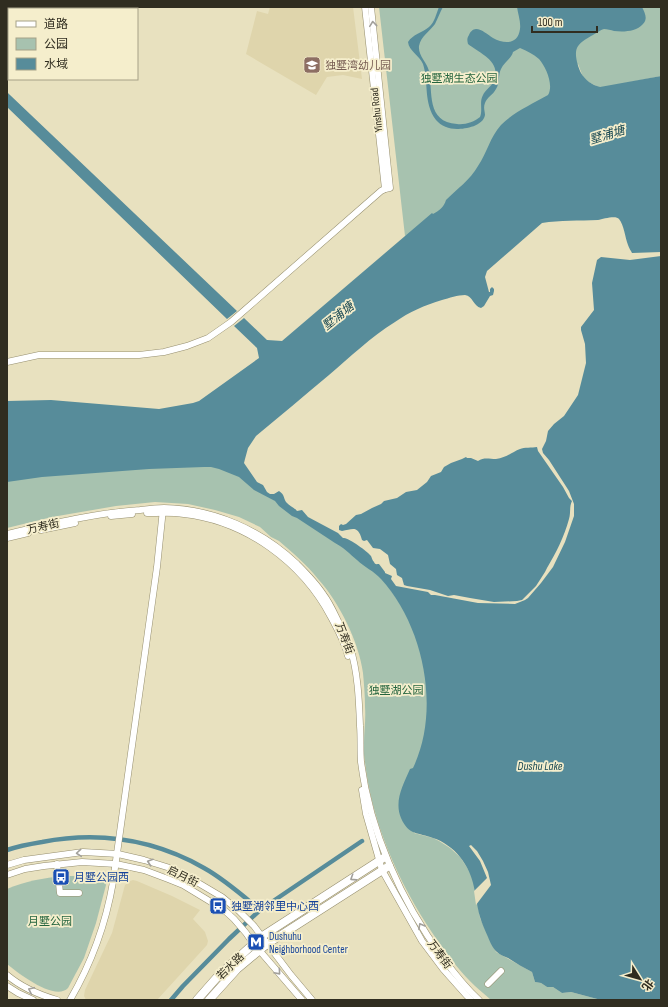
<svg xmlns="http://www.w3.org/2000/svg" width="668" height="1007" viewBox="0 0 668 1007" font-family="'Sofia Sans Condensed','Noto Sans SC',sans-serif">
	<rect width="100%" height="100%" fill="#e8e1bf"/>
	<g fill="#dfd5ac">
		<polygon points="270,7 353,7 362,79 343,75 327,77 316,95 246,54 257,11 268,14"/>
		<polygon points="133,880 137,881 172,896 200,910 193,919 205,932 208,941 207,945 157,1000 86,1000 84,996 85,990 112,933 125,885 130,881"/>
	</g>
	<g fill="#a7c2af">
		<polygon points="379,7 661,7 661,76 601,88 588,82 583,77 578,64 474,185 420,228 405,236"/>
		<path d="M229,462L258,489L338,543L383,579L409,617L426,668L429,699L414,833L433,838L439,841L450,848L460,857L470,872L473,880L475,887L480,918L496,952L532,972L535,982L541,983L547,987H553L562,993L571,992L601,1000H491C486,995 480,991 475,986C462,974 451,959 440,944C404,893 375,833 366,770C365,761 363,752 364,743C364,731 366,719 365,707C365,696 364,684 363,673C359,642 339,602 318,579C307,565 293,553 279,541L271,537L260,527L239,517L215,510L188,504L155,502L116,506L52,517L7,528V468Z"/>
		<path d="M63,876H99L104,880L106,885L96,923L84,958L68,988C55,1002 18,973 7,964V889C25,881 44,878 63,876Z"/>
	</g>
	<g fill="#578c9a">
		<path d="M439,7H443C440,12 438,18 435,24C430,31 421,36 419,46C418,56 427,62 429,71C433,92 426,122 457,124C465,125 474,122 480,117C483,110 479,102 483,95C485,90 492,86 494,81C502,61 479,53 468,44C467,40 467,38 469,35C470,32 473,29 476,29C482,29 488,35 493,38C504,44 518,45 520,29C521,22 518,14 517,7H642C645,13 648,19 643,24C636,32 623,32 614,31C611,30 607,29 604,29C600,30 595,34 591,36C586,39 579,43 577,48C574,55 578,67 581,73C585,80 592,85 600,87L661,76V252L632,253C631,251 629,248 628,245C625,237 624,225 619,219C616,215 603,219 598,220C579,221 560,220 542,223L487,271L485,277L489,292H490V289L492,287L494,289V291L493,295L490,296L484,306L481,308C473,306 473,296 465,295C458,295 449,298 442,300C425,305 409,312 395,322C371,337 350,357 329,375C304,396 280,416 256,436L248,448L245,459L244,463L257,482L263,485L267,492L270,494H274L279,491C285,495 283,497 286,502C289,506 294,507 297,511L302,510L308,517L338,533L343,538H344C350,539 367,551 371,556C372,558 372,560 374,562C375,565 377,564 379,564L385,572V573L392,576L391,579L396,586L428,592L431,595H435L478,603L515,604L525,600L528,598L541,583L553,567L565,542L574,516V504L569,491L549,460L543,453L542,449L546,441L548,431L554,424L564,416L578,395L586,363L585,344L581,330V327L594,310L592,283L597,260L601,257L630,260L661,256V1000H601L571,992L562,993L553,987H547L541,983L535,982L532,972C524,968 516,963 508,958C504,956 500,955 497,952C493,949 490,942 488,937C485,930 482,924 480,917C474,894 476,877 460,857C454,849 443,841 433,838C418,832 409,836 401,818C394,801 403,785 410,769L413,768C441,710 424,626 381,579C374,571 364,567 357,560C350,554 343,547 335,543L297,518L292,516L279,506L275,501L254,490L239,477L219,469L211,467H204L149,469L42,477L7,482V401L51,400L159,409L193,403L199,401L259,358L257,348L234,326L244,318L267,340L282,341L432,213L433,214C439,211 444,207 446,200C457,189 470,180 478,166C487,153 490,137 501,125C514,112 532,104 548,95C554,85 546,67 539,59C533,54 527,51 520,48L513,52C512,58 504,62 501,69C498,75 500,83 496,89C493,95 487,97 485,103C483,108 485,111 485,115C483,126 466,129 457,129C449,129 441,126 436,120C423,103 429,82 423,64C419,55 409,51 408,42C413,34 422,33 429,27C435,22 436,14 439,7Z"/>
		<polygon points="7,92 10,95 237,311 227,319 7,107"/>
		<path d="M537,447L538,451L563,487L569,498L572,501C569,507 571,513 569,519C564,537 556,553 547,568L545,572L536,586L522,600L517,601L494,602L470,598L454,595L448,596L430,590L407,586L404,585L402,578L397,575L396,569L390,564L388,555L380,549L373,548L367,540L364,541L362,540C358,525 353,529 342,531L339,530V526L341,524L343,525L346,524L356,515L361,514L372,508L381,504L384,501L397,498L406,492L417,490L427,482L431,476L441,472L444,467L451,463L462,459L466,457L467,458H471L478,461C484,457 489,459 496,459C506,458 512,452 520,449C524,447 532,448 537,447Z"/>
	</g>
	<polygon fill="#e8e1bf" points="471,845 477,851 483,861 488,872 491,885 476,905 474,891 487,878 480,861 469,846"/>
	<g fill="none" stroke-linecap="round" stroke-linejoin="round">
		<g stroke="#578c9a" stroke-width="4.5">
			<path d="M7,850C19,846 30,844 42,842C100,831 153,839 204,868C224,879 242,895 260,910"/>
			<polyline points="171,1000 183,986 229,939 260,910 362,841"/>
		</g>
		<defs>
			<g id="minor">
				<polyline points="365,7 385,189"/>
				<polyline points="7,362 39,355 139,355 164,352 187,346 208,338 231,322 381,191 385,189 390,188 371,7"/>
				<path d="M147,513C159,513 172,512 184,514C246,521 302,562 331,617C338,630 345,642 348,656"/>
				<polyline points="111,516 132,514"/>
				<polyline points="41,530 75,523"/>
				<path d="M7,534C51,524 95,513 140,510C148,509 156,508 164,508C214,509 261,530 297,564C306,573 316,583 323,594C330,603 335,615 340,625C344,632 348,640 350,647C358,672 359,700 360,726C361,738 360,750 361,762C370,832 401,901 443,958C454,973 466,988 479,1000"/>
				<polyline points="7,538 28,533"/>
				<polyline points="362,790 366,814 382,870 422,941 443,969 467,996 471,1000"/>
				<polyline points="57,864 60,893 79,893"/>
				<polyline points="7,865 24,860 83,852 118,854 144,860 170,868 195,881 222,897 239,911 254,926 291,975 312,1000"/>
				<polyline points="7,875 25,869 44,866 82,862 116,864 144,870 168,879 183,885 211,902 223,909 234,919 246,933 253,943 302,1000"/>
				<path d="M7,975C21,987 40,995 57,1000"/>
				<polyline points="488,984 501,971"/>
				<polyline points="7,986 18,993 33,1000"/>
				<path d="M70,1000C91,964 106,923 113,882L157,567L163,509"/>
			</g>
			<g id="major">
				<polyline points="197,1000 219,975 261,937 385,857"/>
				<polyline points="209,1000 237,969 267,944 389,866"/>
			</g>
		</defs>
		<use href="#minor" stroke="#968f6f" stroke-width="7"/>
		<use href="#major" stroke="#968f6f" stroke-width="9"/>
		<use href="#minor" stroke="#fff" stroke-width="6"/>
		<use href="#major" stroke="#fff" stroke-width="8"/>
	</g>
	<defs><path id="oneway-chevron" d="M-2-3.5L2.5 0L-2 3.5" fill="none" stroke-width="1.6" stroke-linecap="round" stroke-linejoin="round"/></defs>
	<g stroke="#a2a09b">
		<use href="#oneway-chevron" transform="translate(373 24) rotate(-96)"/>
		<use href="#oneway-chevron" transform="translate(79 853) rotate(175)"/>
		<use href="#oneway-chevron" transform="translate(150 862) rotate(-162)"/>
		<use href="#oneway-chevron" transform="translate(353 878) rotate(147)"/>
		<use href="#oneway-chevron" transform="translate(421 926) rotate(-119)"/>
		<use href="#oneway-chevron" transform="translate(278 972) rotate(49)"/>
		<use href="#oneway-chevron" transform="translate(31 990) rotate(-155)"/>
	</g>
	<defs>
		<symbol id="school-square" viewBox="-11 -11 22 22"><rect x="-9" y="-9" width="18" height="18" rx="4" fill="#8d6e63" stroke="#f5eecc"/><path d="M0-5L7-2L0 1L-7-2ZM-4 1L0 2.5L4 1V4Q0 6-4 4Z" fill="#fff"/></symbol>
		<symbol id="bus-square" viewBox="-11 -11 22 22"><rect x="-9" y="-9" width="18" height="18" rx="4" fill="#1a4fb4" stroke="#f5eecc"/><path d="M-5-6H5V4H4V6H2V4H-2V6H-4V4H-5ZM-3.5-4V0h7V-4ZM-3.5 1.2v1.5H-2V1.2ZM2 1.2v1.5H3.5V1.2Z" fill="#fff"/></symbol>
		<symbol id="metro-square" viewBox="-11 -11 22 22"><rect x="-9" y="-9" width="18" height="18" rx="4" fill="#1a4fb4" stroke="#f5eecc"/><path d="M-5.5 5V-5H-3L0 0L3-5H5.5V5H3V-.5L0 4L-3-.5V5Z" fill="#fff"/></symbol>
	</defs>
	<g fill-rule="evenodd">
		<use href="#school-square" x="302" y="55" width="20" height="20"/>
		<use href="#bus-square" x="51" y="867" width="20" height="20"/>
		<use href="#bus-square" x="208" y="896" width="20" height="20"/>
		<use href="#metro-square" x="246" y="932" width="20" height="20"/>
	</g>
	<g text-anchor="middle" stroke-width="3.5" stroke-linejoin="round" paint-order="stroke">
		<g font-size="11" fill="#785e54" stroke="#f5eecc" text-anchor="start">
			<text x="325" y="69">独墅湾幼儿园</text>
		</g>
		<g font-size="11" fill="#24643e" stroke="#f5eecc">
			<text x="459" y="82">独墅湖生态公园</text>
			<text x="396" y="694">独墅湖公园</text>
			<text x="50" y="925">月墅公园</text>
		</g>
		<g font-size="11" fill="#302d20" stroke="#f5eecc">
			<text transform="translate(376 110) rotate(-96)" y="4">Yinshu Road</text>
			<text transform="translate(43 526) rotate(-13)" y="4">万寿街</text>
			<text transform="translate(345 638) rotate(69)" y="4">万寿街</text>
			<text transform="translate(183 876) rotate(26)" y="4">启月街</text>
			<text transform="translate(440 954) rotate(53)" y="4">万寿街</text>
			<text transform="translate(230 966) rotate(-44)" y="4">若水路</text>
		</g>
		<g font-size="11" fill="#164399" stroke="#f5eecc" text-anchor="start">
			<text x="74" y="881">月墅公园西</text>
			<text x="231" y="910">独墅湖邻里中心西</text>
			<text x="269" y="940">Dushuhu<tspan x="269" dy="13">Neighborhood Center</tspan></text>
		</g>
		<g font-size="12" font-style="italic" fill="#154651" stroke="#f5eecc">
			<text transform="translate(607 135) rotate(-17)" y="4">墅浦塘</text>
			<text transform="translate(338 316) rotate(-39)" y="4">墅浦塘</text>
			<text x="540" y="770">Dushu Lake</text>
		</g>
	</g>
	<rect width="668" height="1007" fill="none" stroke="#302d20" stroke-width="16"/>
	<rect x="8" y="8" width="130" height="72" fill="#f5eecc" stroke="#a6a187"/>
	<rect x="16" y="21" width="20" height="6" fill="#ffffff" stroke="#a6a187"/>
	<text x="44" y="28" font-size="12" fill="#302d20">道路</text>
	<rect x="16" y="38" width="20" height="12" fill="#a7c2af" stroke="#a6a187"/>
	<text x="44" y="48" font-size="12" fill="#302d20">公园</text>
	<rect x="16" y="58" width="20" height="12" fill="#578c9a" stroke="#a6a187"/>
	<text x="44" y="68" font-size="12" fill="#302d20">水域</text>
	<g transform="translate(640 979) rotate(127)" stroke="#f5eecc" stroke-width="3" paint-order="stroke">
	<path d="M0-3L7 15L0 10L-7 15Z" fill="#302d20"/>
	<text y="-6" font-size="11" font-weight="bold" text-anchor="middle" fill="#302d20">北</text>
	</g>
	<path d="M532 26v6h65v-6" fill="none" stroke="#302d20" stroke-width="2"/>
	<text x="538" y="26" font-size="12" fill="#302d20" stroke="#f5eecc" stroke-width="3" paint-order="stroke">100 m</text>
</svg>
